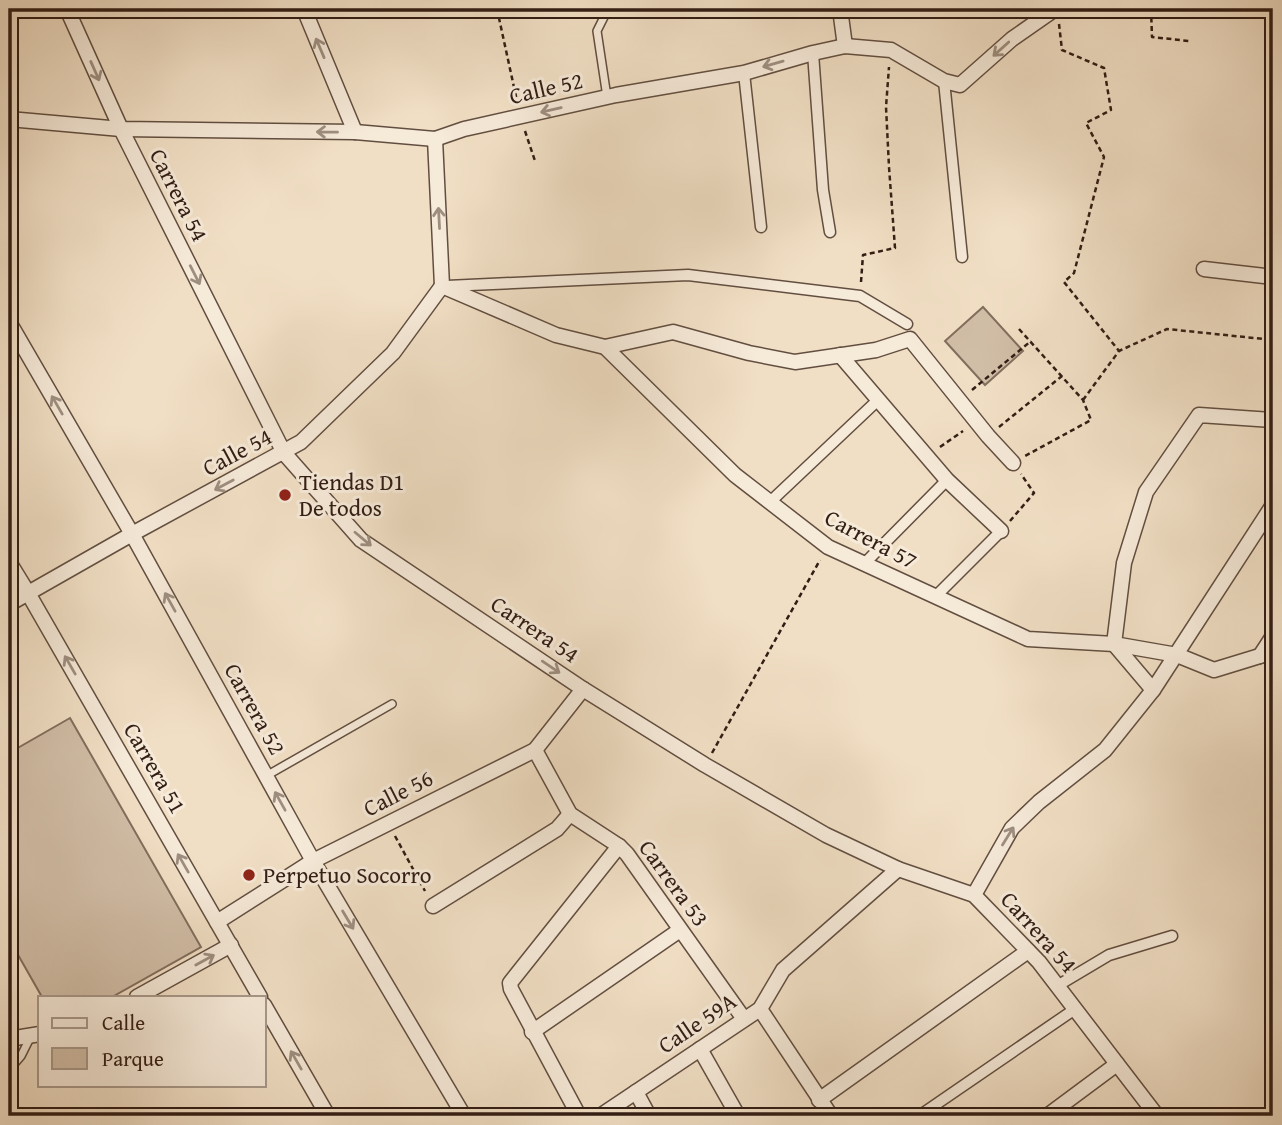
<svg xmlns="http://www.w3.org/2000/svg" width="1282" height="1125" viewBox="0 0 1282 1125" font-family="'Gentium Book Plus',serif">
	<rect width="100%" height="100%" fill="#f1dfc5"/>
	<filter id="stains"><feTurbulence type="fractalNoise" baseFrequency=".00286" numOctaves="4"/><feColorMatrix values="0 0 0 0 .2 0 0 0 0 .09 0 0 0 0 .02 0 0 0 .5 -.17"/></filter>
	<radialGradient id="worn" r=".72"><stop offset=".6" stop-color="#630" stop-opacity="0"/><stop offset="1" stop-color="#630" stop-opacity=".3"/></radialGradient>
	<g fill="#d1bea7" stroke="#826e5e" stroke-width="2">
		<polygon points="983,307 1023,351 985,385 945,341"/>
		<polygon points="70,718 201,947 112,997 42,997 9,939 9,753"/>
	</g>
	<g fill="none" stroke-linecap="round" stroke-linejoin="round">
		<defs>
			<g id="service">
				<polyline points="607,97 597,31 608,9"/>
				<polyline points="266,776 392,704"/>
				<polyline points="9,1070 21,1056 31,1036"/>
			</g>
			<g id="pedestrian">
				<polyline points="813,53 823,190 830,232"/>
				<polyline points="744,73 761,227"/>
				<polyline points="944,81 962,257"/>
				<polyline points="447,286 688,275 860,296 907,324"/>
				<polyline points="770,502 878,400"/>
				<polyline points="865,563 947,480"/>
				<polyline points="935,597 1001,531"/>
				<polyline points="1057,986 1109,955 1172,936"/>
				<polyline points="919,1116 1075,1009"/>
			</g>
			<g id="minor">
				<polyline points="67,9 121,129 284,453 361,540 583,689 705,765 826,835 898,869 974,895 1039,962 1157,1116"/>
				<polyline points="304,9 355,132"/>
				<polyline points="840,9 845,46"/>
				<polyline points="9,119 121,129 355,132 435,139 464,129 616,95 744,73 813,53 845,46 891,50 944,81 960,85 1012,39 1055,9"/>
				<polyline points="435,139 442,286"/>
				<polyline points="1204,269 1273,277"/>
				<polyline points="442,286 556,335 605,347 735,475 828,547 1028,639 1114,644 1177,655 1214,670 1273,652"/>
				<polyline points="9,322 132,534 313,861 464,1116"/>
				<polyline points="605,347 673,332 749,353 795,362 876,350 910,339 988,436 1013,463"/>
				<polyline points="840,355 947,480 1001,531"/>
				<polyline points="9,562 28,593 260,997"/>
				<polyline points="9,604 132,534 301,442 393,353 442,286"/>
				<polyline points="1260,656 1273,636"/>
				<polyline points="1153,690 1114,644 1124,563 1146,492 1199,415 1273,420"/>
				<polyline points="535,750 570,814 619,846 627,854 744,1019"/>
				<polyline points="974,895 1012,828 1039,802 1105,750 1153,690 1273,505"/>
				<polyline points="433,906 557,829 570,814"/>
				<polyline points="217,922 313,861 535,750 583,689"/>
				<polyline points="137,997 231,945"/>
				<polyline points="264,1005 328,1116"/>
				<polyline points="760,1009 831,1116"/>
				<polyline points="532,1032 680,930"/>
				<polyline points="9,1039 40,1034"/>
				<polyline points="700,1049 738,1116"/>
				<polyline points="636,1092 649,1116"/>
				<polyline points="819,1100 1028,951"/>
				<polyline points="579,1116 511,989 510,983 619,846"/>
				<polyline points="600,1116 760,1009 783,970 898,869"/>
				<polyline points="1047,1116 1117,1064"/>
			</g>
		</defs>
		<use href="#service" stroke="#624e40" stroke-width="10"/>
		<use href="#pedestrian" stroke="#624e40" stroke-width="13"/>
		<use href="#minor" stroke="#624e40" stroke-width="17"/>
		<g stroke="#321d14" stroke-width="2.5" stroke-dasharray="5 3.5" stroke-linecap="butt">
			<polyline points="497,9 517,101"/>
			<polyline points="1151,9 1152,37 1189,41"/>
			<polyline points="1059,24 1062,50 1104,68 1111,110 1086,123 1104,157 1074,273 1064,282 1119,351"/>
			<polyline points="525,131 535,161"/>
			<polyline points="861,282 863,255 895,248 889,167 886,107 889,67"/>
			<polyline points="1019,329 1083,400 1091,420 1025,456"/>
			<polyline points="972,390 1031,341"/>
			<polyline points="1083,400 1119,351 1167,329 1273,340"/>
			<polyline points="999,427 1062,376"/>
			<polyline points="940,447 963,431"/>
			<polyline points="1010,521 1034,493 1021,474"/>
			<polyline points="712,753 820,560"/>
			<polyline points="395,836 425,891"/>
		</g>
		<use href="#service" stroke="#f6ead9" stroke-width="7"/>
		<use href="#pedestrian" stroke="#f6ead9" stroke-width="10"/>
		<use href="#minor" stroke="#f6ead9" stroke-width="14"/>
	</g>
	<defs><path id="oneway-shaft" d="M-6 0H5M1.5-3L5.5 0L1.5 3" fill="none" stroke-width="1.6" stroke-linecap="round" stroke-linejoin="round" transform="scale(1.75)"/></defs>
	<g stroke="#9e8e80">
		<use href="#oneway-shaft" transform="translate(320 48) rotate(-113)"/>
		<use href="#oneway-shaft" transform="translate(1001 49) rotate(138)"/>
		<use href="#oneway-shaft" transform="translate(773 64) rotate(164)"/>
		<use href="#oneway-shaft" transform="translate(95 71) rotate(66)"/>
		<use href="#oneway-shaft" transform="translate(551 110) rotate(167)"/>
		<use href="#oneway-shaft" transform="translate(327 132) rotate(-179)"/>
		<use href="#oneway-shaft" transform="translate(439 218) rotate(-93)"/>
		<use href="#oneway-shaft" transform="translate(195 275) rotate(63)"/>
		<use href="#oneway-shaft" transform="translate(57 405) rotate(-120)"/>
		<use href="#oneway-shaft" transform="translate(224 485) rotate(152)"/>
		<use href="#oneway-shaft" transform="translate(363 539) rotate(40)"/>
		<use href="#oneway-shaft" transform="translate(170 602) rotate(-119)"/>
		<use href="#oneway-shaft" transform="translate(70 665) rotate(-120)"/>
		<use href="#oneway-shaft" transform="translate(551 667) rotate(34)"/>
		<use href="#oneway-shaft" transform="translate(280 801) rotate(-119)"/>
		<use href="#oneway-shaft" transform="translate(1008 836) rotate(-58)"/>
		<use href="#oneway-shaft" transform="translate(183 863) rotate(-120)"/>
		<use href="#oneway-shaft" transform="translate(348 920) rotate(59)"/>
		<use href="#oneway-shaft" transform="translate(205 960) rotate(-29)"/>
		<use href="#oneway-shaft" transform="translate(296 1060) rotate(-120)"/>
	</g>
	<g fill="#8f2418" stroke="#f6ead9" stroke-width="2.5">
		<circle cx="285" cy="495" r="7"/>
		<circle cx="249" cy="875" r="7"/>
	</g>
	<g text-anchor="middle" stroke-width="6" stroke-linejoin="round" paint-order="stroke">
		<g font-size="23" fill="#321d14" stroke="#f6ead9">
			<text transform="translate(546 88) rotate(-13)" y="8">Calle 52</text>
			<text transform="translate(179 195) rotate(63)" y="8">Carrera 54</text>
			<text transform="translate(237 452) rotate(-28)" y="8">Calle 54</text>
			<text transform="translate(871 539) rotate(28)" y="8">Carrera 57</text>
			<text transform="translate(535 629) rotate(34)" y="8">Carrera 54</text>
			<text transform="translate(255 709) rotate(61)" y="8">Carrera 52</text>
			<text transform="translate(155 768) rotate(60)" y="8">Carrera 51</text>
			<text transform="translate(398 793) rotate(-27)" y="8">Calle 56</text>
			<text transform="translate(674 883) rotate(54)" y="8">Carrera 53</text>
			<text transform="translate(1039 932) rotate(48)" y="8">Carrera 54</text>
			<text transform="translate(697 1023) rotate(-34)" y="8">Calle 59A</text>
		</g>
		<g font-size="23" fill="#321d14" stroke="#f6ead9" text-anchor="start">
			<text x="299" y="490">Tiendas D1<tspan x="299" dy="26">De todos</tspan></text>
			<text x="263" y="883">Perpetuo Socorro</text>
		</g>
	</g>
	<rect width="1282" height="1125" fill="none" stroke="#f1dfc5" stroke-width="35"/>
	<rect x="10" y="10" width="1261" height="1104" fill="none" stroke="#321d14" stroke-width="3.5"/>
	<rect x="18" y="18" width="1247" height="1090" fill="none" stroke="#321d14" stroke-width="2"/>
	<rect x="38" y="996" width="228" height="91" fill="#f6ead9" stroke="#a8988a" stroke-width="2"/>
	<rect x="52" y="1018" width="35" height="10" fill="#f6ead9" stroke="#a8988a" stroke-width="2"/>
	<text x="102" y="1030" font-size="21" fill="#321d14">Calle</text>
	<rect x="52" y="1048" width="35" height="21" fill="#d1bea7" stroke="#a8988a" stroke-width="2"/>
	<text x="102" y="1066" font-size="21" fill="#321d14">Parque</text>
	<rect width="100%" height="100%" filter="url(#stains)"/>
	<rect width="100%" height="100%" fill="url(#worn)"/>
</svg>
